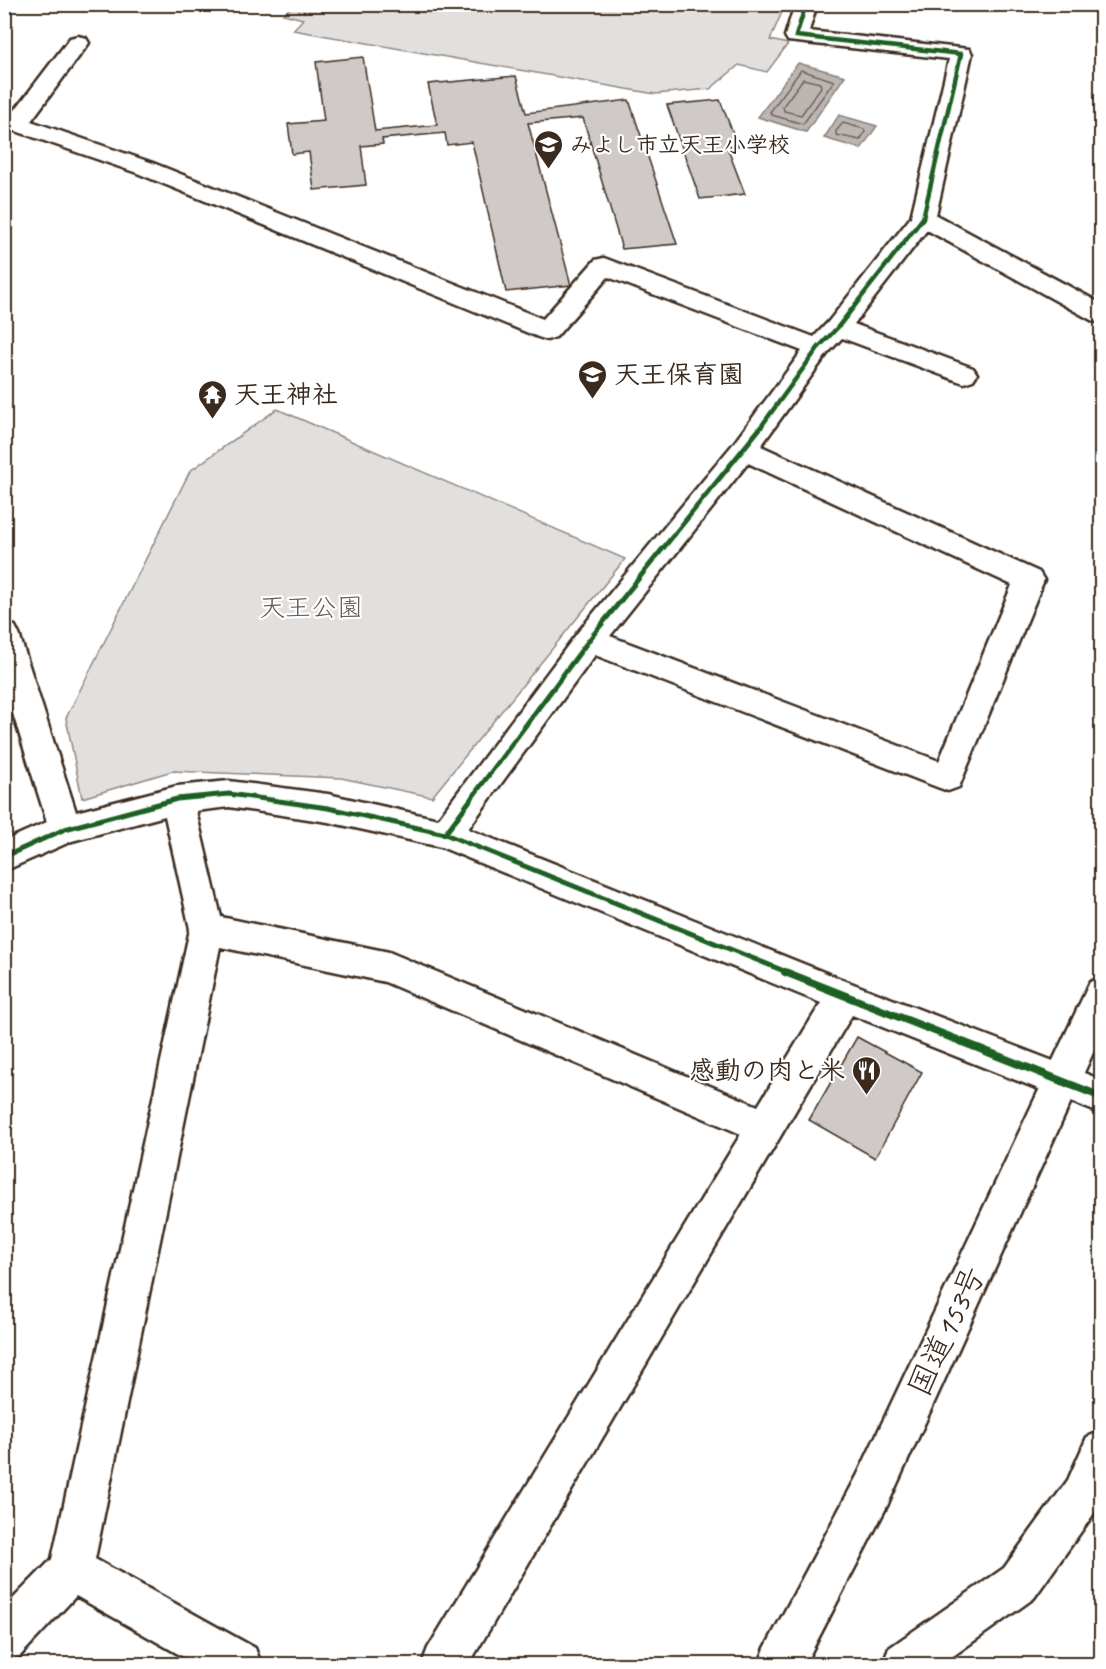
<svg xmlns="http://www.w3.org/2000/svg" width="1106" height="1669" viewBox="0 0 1106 1669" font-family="Caveat,'Klee One',sans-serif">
	<rect width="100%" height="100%" fill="#fff"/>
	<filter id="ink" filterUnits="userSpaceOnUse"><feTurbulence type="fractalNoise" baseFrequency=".0167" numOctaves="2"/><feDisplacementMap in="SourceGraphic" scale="12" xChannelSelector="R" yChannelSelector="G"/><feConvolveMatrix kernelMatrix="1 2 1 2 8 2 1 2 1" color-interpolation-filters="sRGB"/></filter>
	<g filter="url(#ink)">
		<g fill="#e2e0de" stroke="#8e857e" stroke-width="1.5">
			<polygon points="294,5 785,5 770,40 788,44 767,72 739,65 710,89 655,94 293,30 303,19 283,14"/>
			<polygon points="277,409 625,559 432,797 341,778 172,771 82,798 66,718 190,471"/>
		</g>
		<g fill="#bcb6b3" stroke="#887e77" stroke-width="1.5">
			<polygon points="798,63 845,76 806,132 758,117"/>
			<polygon points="839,115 877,126 861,149 824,138"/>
		</g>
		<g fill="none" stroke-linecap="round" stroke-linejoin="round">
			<g stroke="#6f625a" stroke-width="1.5">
				<polygon points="801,70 834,81 803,124 772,115 770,112"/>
				<polygon points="803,79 820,83 821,87 801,115 784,111 783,106"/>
				<polygon points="843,123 864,129 865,132 860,140 836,135 836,131"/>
			</g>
		</g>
		<g fill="#cfcac7" stroke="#3b2a1e" stroke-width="1.5">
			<polygon points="363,57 375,131 437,125 428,84 516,76 526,113 629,100 677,244 622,249 583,118 528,123 571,285 506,292 472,142 447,145 445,133 382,139 383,144 361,146 366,185 314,190 309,152 292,154 288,124 324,121 316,62"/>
			<polygon points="720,100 738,146 727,147 745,194 700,199 667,105"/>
			<polygon points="857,1037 922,1072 875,1158 809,1120"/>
		</g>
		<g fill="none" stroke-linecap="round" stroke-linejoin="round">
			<defs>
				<path id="street" d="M795,4H817L809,31L969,49L972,54L936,215L1102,304V323L1093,321L927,230L854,324L973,368L977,374L973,380L964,383L955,380L842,338L827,354L761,446L1039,572L1044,580L959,787L948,791L937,787L595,655L468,829L856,985L1074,1069L1079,1081L1074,1093L1061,1098L852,1015L469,1664H422L428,1648L741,1134L385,982L220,947L95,1559L255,1648L261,1664H196L76,1596L20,1656L4,1662V1608L52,1559L190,929L165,816L72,841L4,871V841L47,822L4,685V623L15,626L19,634L76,812L177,786L229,781L328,794L438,819L578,632L734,443L802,351L608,277L556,337L547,340L538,337L137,173L4,127V112L12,114L70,38L78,36L86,38L89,43L31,121L153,163L543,319L595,260L604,258L814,337L829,321L911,217L949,59L788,41L785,36ZM748,463L1012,585L939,761L610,636ZM229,807L328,822L441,847L821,1003L758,1106L389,952L221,917L196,811Z"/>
				<polygon id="secondary" points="1061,1064 1102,1080 1102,1114 1048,1093 1043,1081 1048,1069"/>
				<g id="highway">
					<polygon points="1102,977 1102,1033 888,1504 805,1664 759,1664 765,1648 858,1474 1090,982"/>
					<polygon points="1102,1431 1102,1502 1034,1598 942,1664 883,1664 889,1648 1004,1568 1068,1480 1087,1437"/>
				</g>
			</defs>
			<use href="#street" stroke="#3b2a1e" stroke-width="5"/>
			<use href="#secondary" stroke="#3b2a1e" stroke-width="5"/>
			<use href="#highway" stroke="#3b2a1e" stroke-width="5"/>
			<use href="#street" fill="#fff" fill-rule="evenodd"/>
			<use href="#secondary" fill="#fff" fill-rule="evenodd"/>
			<use href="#highway" fill="#fff" fill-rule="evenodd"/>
			<defs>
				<polyline id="cycleway-far2" points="760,428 818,348 838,327 923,218 961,54 796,36 806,4"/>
				<g id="cycleway-far1">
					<polyline points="445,834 589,640 761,427"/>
					<polyline points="4,857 65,829 177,799 229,794 328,808 445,834 789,973"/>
				</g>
				<polyline id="cycleway" points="785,972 1102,1097"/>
			</defs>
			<use href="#cycleway-far2" stroke="#fff" stroke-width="8"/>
			<use href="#cycleway-far1" stroke="#fff" stroke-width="9"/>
			<use href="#cycleway" stroke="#fff" stroke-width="11"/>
			<use href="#cycleway-far2" stroke="#1b5e20" stroke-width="4.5"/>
			<use href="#cycleway-far1" stroke="#1b5e20" stroke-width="5"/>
			<use href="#cycleway" stroke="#1b5e20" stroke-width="8"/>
		</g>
	</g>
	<defs>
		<symbol id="school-pin" viewBox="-11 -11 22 30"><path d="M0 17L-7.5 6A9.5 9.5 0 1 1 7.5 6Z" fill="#3b2a1e" stroke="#fff"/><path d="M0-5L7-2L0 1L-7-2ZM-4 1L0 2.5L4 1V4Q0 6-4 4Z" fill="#fff"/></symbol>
		<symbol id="temple-pin" viewBox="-11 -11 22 30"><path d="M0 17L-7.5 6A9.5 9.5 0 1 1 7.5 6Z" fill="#3b2a1e" stroke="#fff"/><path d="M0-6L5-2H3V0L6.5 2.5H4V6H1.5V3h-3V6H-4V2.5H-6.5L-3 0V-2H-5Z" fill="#fff"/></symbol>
		<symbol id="restaurant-pin" viewBox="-11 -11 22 30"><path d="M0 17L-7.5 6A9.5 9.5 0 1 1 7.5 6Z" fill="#3b2a1e" stroke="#fff"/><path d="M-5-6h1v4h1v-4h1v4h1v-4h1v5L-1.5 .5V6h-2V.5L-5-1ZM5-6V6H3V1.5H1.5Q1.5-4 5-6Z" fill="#fff"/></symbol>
	</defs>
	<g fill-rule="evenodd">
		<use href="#school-pin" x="532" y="128" width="33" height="45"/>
		<use href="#school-pin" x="576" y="358" width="33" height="45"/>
		<use href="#temple-pin" x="196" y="378" width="33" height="45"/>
		<use href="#restaurant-pin" x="850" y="1054" width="33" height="45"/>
	</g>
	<g text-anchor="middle" stroke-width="4.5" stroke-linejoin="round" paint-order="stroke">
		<g font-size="22" font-weight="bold" fill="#3b2a1e" stroke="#fff" text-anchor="start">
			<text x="570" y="152">みよし市立天王小学校</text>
		</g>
		<g font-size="26" font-weight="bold" fill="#3b2a1e" stroke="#fff" text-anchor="start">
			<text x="614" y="383">天王保育園</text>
			<text x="234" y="403">天王神社</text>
			<text x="845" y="1079" text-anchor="end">感動の肉と米</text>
		</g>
		<g font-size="26" fill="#65584e" stroke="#fff">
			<text x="311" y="616">天王公園</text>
		</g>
		<g font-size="32" fill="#3b2a1e" stroke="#fff">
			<text transform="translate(946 1331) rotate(-65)" y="11">国道153号</text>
		</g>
	</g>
	<rect width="1106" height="1669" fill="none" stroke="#fff" stroke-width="24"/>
	<rect x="12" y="12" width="1082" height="1645" fill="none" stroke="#3b2a1e" stroke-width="2" filter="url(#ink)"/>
</svg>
